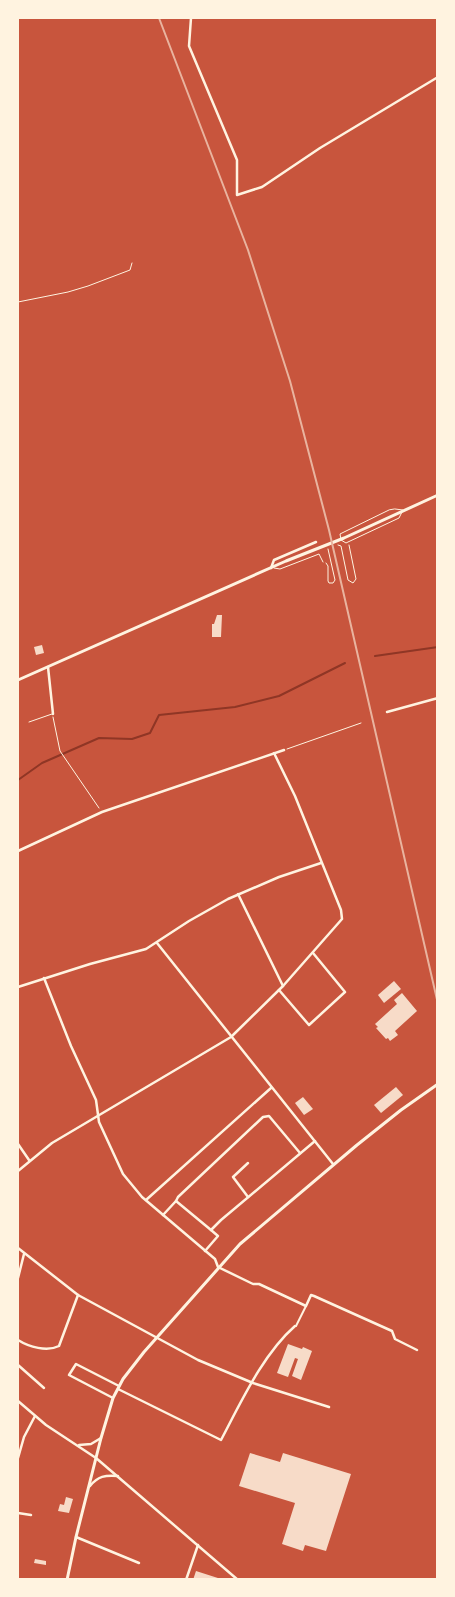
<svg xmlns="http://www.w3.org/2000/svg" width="455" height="1597" viewBox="0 0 455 1597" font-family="'Varela Round',sans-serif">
	<rect width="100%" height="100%" fill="#c8553d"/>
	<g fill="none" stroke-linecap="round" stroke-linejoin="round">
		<g stroke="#8f3625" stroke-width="2">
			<polyline points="375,656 438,647"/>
			<polyline points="18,780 42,763 99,738 132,739 150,733 159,715 235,707 279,696 345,663"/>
		</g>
	</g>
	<g fill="#f7dbc8">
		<polygon points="217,615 222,615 221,637 212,637 212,624 214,624"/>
		<polygon points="42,645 44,653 36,655 34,647"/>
		<polygon points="394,981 401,989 384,1003 378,995"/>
		<polygon points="402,993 417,1011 395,1031 398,1035 390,1041 388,1038 386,1039 376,1028 378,1027 375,1024 397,1004 394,1000"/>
		<polygon points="396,1087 403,1095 381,1113 374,1105"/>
		<polygon points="303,1097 313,1109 304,1115 295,1103"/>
		<polygon points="288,1344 302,1349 303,1347 312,1351 301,1380 292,1376 298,1359 295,1358 288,1377 277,1373"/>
		<polygon points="250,1453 280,1462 283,1453 351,1474 326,1551 305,1545 303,1551 282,1544 295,1503 239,1486"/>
		<polygon points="66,1497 73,1499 69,1513 58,1511 60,1504 64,1505"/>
		<polygon points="35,1559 46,1561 46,1565 34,1563"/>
		<polygon points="196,1571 221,1579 221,1580 193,1580"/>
	</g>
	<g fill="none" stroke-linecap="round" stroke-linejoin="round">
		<g stroke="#fff3e0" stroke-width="1">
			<polyline points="338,545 341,546 348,580 353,583 356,579 349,545"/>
			<polyline points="326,563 328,566 328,581 329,583 333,583 335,580 328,549"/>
			<polyline points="53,717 60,751 99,808"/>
			<polyline points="287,749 361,723"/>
		</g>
		<g stroke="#fff3e0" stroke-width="1">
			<polyline points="18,302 68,292 88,286 130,270 132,263"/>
			<polygon points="395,509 403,510 399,518 348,542 346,543 341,540 340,534 344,532 389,510"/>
			<polyline points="274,568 280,569 319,554 323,562"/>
			<polyline points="29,722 52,714"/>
		</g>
		<polyline stroke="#fff3e0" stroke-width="2" points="296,1326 306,1306"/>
		<g stroke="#fff3e0" stroke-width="2.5">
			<polyline points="191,18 189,46 237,160 237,195 262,187 320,148 438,77"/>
			<polyline points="271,568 274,560 316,542"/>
			<polyline points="48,667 53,714"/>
			<polyline points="387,712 438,698"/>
			<polyline points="18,851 102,812 284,750"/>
			<polyline points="238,894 283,986"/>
			<polyline points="157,943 333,1164"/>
			<polyline points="44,978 71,1046 96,1100 99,1122 123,1174 142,1197 215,1259 218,1267 253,1284 259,1284 306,1306 311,1295 314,1296 392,1331 395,1339 417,1350"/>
			<polyline points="18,987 90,964 146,949 189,921 228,899 279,877 321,863"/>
			<polyline points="279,990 309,1025 345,992 313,953"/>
			<polyline points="18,1144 29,1160"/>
			<polyline points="18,1171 52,1143 231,1037 283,986 342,919 341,910 295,796 274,753"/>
			<polyline points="248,1197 233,1177 248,1163"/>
			<polyline points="146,1200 271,1088"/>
			<polyline points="176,1201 211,1230 221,1220 315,1141"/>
			<polyline points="163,1215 176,1201 178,1197 263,1117 269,1116 300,1153"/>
			<polyline points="18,1248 78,1295 198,1360 253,1383 329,1407"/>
			<polyline points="205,1251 218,1236 211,1230"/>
			<polyline points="18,1278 24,1254"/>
			<path d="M18,1340C29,1347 47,1352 59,1346L78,1295"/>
			<polyline points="18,1365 44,1388"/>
			<path d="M118,1389L221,1440C241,1402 263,1354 295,1326"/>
			<polyline points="113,1398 69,1375 76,1364 119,1386"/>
			<polyline points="18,1401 46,1425 96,1458 238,1580"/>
			<polyline points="79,1445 91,1444 101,1438"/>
			<polyline points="18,1458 24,1437 35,1416"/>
			<path d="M90,1486C98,1476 105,1475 118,1476"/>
			<polyline points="18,1513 31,1515"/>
			<polyline points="76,1537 139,1563"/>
			<polyline points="186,1580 198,1545"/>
		</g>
		<g stroke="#fff3e0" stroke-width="3">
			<polyline points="18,680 286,561 344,538 438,495"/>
			<polyline points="67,1580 76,1537 101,1438 113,1398 123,1379 144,1352 240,1244 357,1145 401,1110 438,1084"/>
		</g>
		<polyline stroke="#e9b49f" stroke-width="2" points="159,18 248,250 290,381 329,530 438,1004"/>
	</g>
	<rect width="455" height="1597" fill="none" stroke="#fff3e0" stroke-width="38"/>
</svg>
